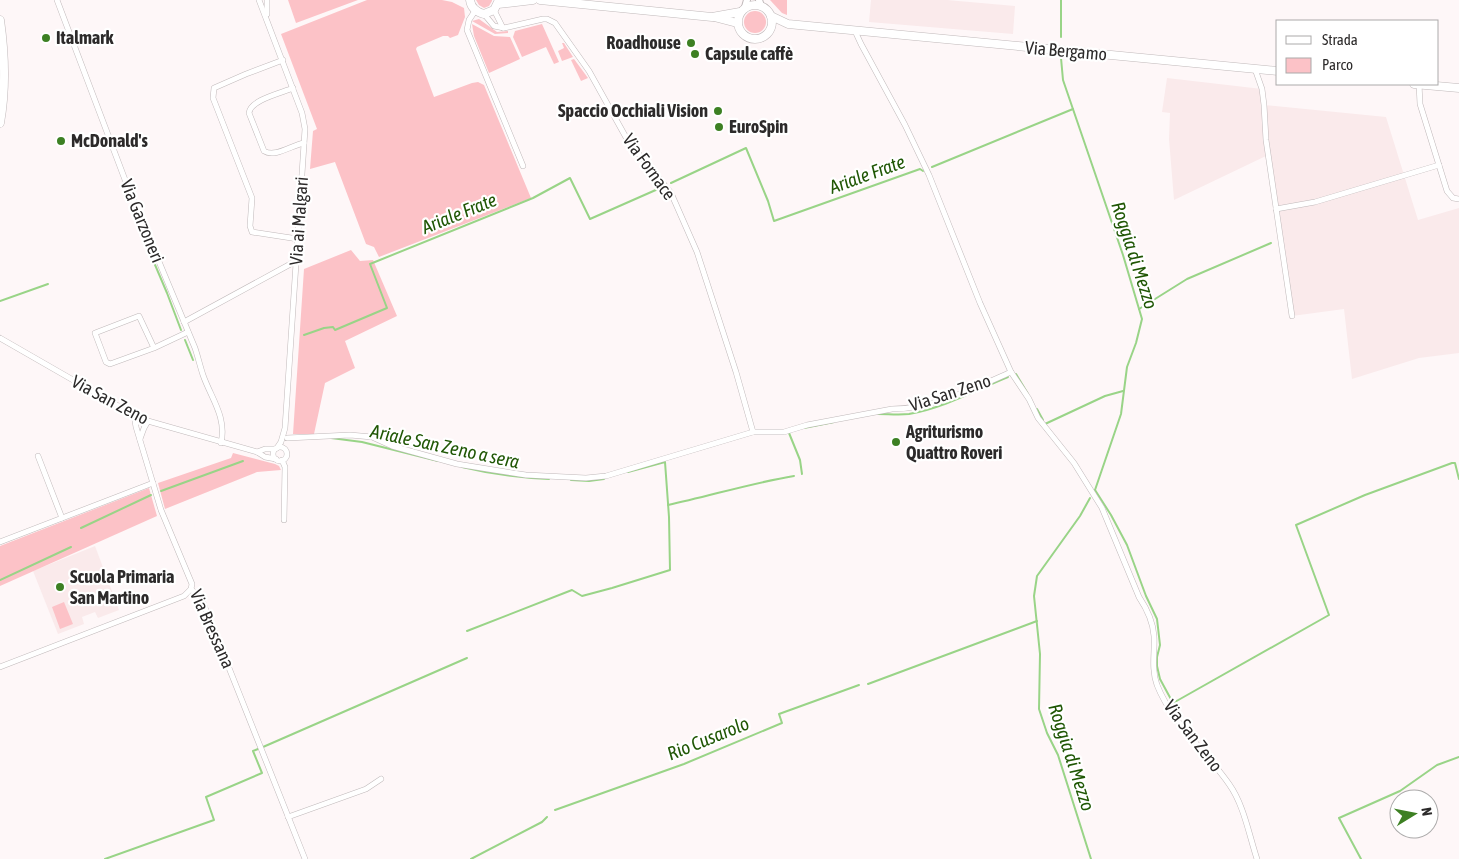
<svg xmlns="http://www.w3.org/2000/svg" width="1459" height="859" viewBox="0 0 1459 859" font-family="'Asap Condensed',sans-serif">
	<rect width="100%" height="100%" fill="#fef7f8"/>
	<g fill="#faeaeb">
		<polygon points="871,0 947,0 1015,6 1013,34 869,22"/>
		<polygon points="1167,78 1262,89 1265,105 1386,117 1418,220 1459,208 1459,353 1419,358 1352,379 1344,309 1292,316 1268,155 1174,200 1169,139 1170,113 1162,112"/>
		<polygon points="95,546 119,610 98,618 95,612 82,617 84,624 58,634 33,571"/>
	</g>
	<g fill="#fcc2c7">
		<polygon points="288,0 358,0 296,23"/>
		<polygon points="367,0 442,0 452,2 464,8 465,17 458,35 450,38 448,36 443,36 417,47 416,49 434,97 472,83 478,82 484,85 531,198 379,257 374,247 366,244 335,162 310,169 313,131 317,129 281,34"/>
		<polygon points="476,0 492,0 492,1 489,6 484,8 479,5"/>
		<polygon points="770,0 787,0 787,15 782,13"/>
		<circle cx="755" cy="22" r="11"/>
		<polygon points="479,19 497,32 508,31 508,33 495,34 472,21"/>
		<polygon points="472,24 494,36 510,37 520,59 489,73 474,36"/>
		<polygon points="542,24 559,62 554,64 546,47 522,57 513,37 515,31"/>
		<polygon points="562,43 564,43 573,57 562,61 558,51 564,48"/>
		<polygon points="574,59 588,78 581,81 571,60"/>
		<polygon points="351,250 360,261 373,260 397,316 345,341 355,368 325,383 314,434 293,434 304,269"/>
		<polygon points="233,453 275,464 279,466 281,470 257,472 165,509 158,483 231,458"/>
		<polygon points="149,488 157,516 0,586 0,546"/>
		<polygon points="64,602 73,624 60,629 52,607"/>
	</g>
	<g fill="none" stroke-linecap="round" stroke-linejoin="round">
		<g stroke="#99d487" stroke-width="2">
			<polyline points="1061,37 1061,0"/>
			<polyline points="1061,58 1063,80 1123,255 1142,319 1136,343 1127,367 1121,414 1095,490"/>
			<polyline points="932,167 1073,109"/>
			<polyline points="671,183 746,148 768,201 774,221 920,169 923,171"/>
			<polyline points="147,246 167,293 181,330"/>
			<polyline points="0,301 48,284"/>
			<polyline points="1139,309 1187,279 1271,243"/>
			<polyline points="304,335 324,328 333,327 335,330 387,308 370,264 533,198 570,178 590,219 658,189"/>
			<polyline points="185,340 193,360"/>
			<polyline points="1016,374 1028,394"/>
			<polyline points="1037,409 1043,420"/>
			<path d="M878,414C888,414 899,415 909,414C944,408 976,390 1008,377"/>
			<polyline points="1045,424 1105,396 1123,391"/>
			<polyline points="804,428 834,422"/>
			<polyline points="790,432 789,433 800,460 802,474"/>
			<polyline points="331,438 362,442 438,461"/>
			<path d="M462,467C491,474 519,478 549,479"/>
			<polyline points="571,480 589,481 604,479"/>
			<polyline points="1095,490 1111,515 1127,545 1146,596 1157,619 1160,645 1157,657 1157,666 1160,679 1173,703 1329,615 1296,525 1365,495 1452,463 1455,463 1459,479"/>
			<polyline points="161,491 243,461"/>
			<polyline points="1090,498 1080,516 1037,576 1034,596 1040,654 1039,709 1047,733 1058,755 1091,859"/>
			<path d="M668,505C710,496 751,483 794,476"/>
			<polyline points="81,528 151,495"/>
			<polyline points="0,580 71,547"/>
			<polyline points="467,631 572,590 582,596 612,588 670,570 669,517 665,462 628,472"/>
			<polyline points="868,684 1037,621"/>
			<polyline points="263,747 467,658"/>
			<polyline points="555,810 684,764 782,723 779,714 859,685"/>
			<polyline points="105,859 214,820 206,797 262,773 253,751 258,749"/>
			<polyline points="471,859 542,822 547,817"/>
			<polyline points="1361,859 1339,818 1400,791 1437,765 1459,757"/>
		</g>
		<defs>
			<g id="minor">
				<path d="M57,0L127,185L195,348C198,357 200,366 203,375C211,398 227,417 221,443"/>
				<polyline points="259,0 302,113 305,129 285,428 281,442 277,448"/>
				<polyline points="494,10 503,28"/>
				<polyline points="475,11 469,20 467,30 523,166"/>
				<polyline points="267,14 267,0"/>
				<polyline points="484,14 494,26 504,28 543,19 547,19 555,23 589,71 628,141 671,193 697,252 736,372 753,432"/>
				<polyline points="855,31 861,44 905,125 929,175 980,303 1011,372"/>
				<polyline points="283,60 246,74 214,88 213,98 252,198 250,226 252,232 298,239"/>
				<polyline points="1255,69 1262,89 1264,105 1266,140 1292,316"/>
				<polyline points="1419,84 1420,104 1447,191 1453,198 1459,199"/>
				<path d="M293,88C281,93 250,100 249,113L264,151C275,158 292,145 304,143"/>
				<polyline points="1276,209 1315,202 1439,165"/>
				<polyline points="184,322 296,261"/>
				<polyline points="0,338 134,415 148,421 257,452 265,457 276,459"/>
				<polyline points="154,348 139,316 95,333 106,362 110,364 154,348 188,332"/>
				<polyline points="134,415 136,427 161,510 192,584 191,589 202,600 305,859"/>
				<path d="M287,438L350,435L372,437L392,446L457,464L494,470L526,475L586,478L606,476L753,432H784L807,425L892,409C932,409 975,388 1011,372L1029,399L1038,418L1074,463L1102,508L1139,597C1147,609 1153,621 1154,636C1155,653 1151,668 1157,685C1172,723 1206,751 1229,784C1244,805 1249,835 1257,859"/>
				<polyline points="140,439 144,428 148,421"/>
				<circle cx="280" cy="454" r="7"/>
				<polyline points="257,452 265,449 275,449"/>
				<polyline points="38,456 62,518"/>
				<polyline points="282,460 285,467 284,520"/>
				<polyline points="0,542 153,483"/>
				<polyline points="0,667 184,596 191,589"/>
				<polyline points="288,817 366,789 381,779"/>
			</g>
			<g id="tertiary">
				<polyline points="759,0 761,6"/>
				<polyline points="745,7 747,0"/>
			</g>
			<g id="primary">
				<path d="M470,0C471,8 476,12 484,14L494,10L499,0"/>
				<polyline points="540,0 712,17 740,12"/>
				<polyline points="498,4 533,0"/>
				<circle cx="755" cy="22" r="17"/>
				<polyline points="771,16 788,24 1278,71"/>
				<polyline points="714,17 737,23"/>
				<path d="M0,20C5,55 6,89 0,123"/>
				<polyline points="1414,84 1459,88"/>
			</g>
		</defs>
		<use href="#minor" stroke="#c0b9ba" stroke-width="6"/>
		<use href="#tertiary" stroke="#c0b9ba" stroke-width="8"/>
		<use href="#primary" stroke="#c0b9ba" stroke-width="9"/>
		<use href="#minor" stroke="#fff" stroke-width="5"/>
		<use href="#tertiary" stroke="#fff" stroke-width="6"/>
		<use href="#primary" stroke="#fff" stroke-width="8"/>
	</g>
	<g fill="#3d8023" stroke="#fff" stroke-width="2">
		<circle cx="46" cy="38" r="5"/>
		<circle cx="691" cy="43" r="5"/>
		<circle cx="695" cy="54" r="5"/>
		<circle cx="718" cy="111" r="5"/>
		<circle cx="719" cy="127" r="5"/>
		<circle cx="61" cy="141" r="5"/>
		<circle cx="896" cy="442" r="5"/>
		<circle cx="60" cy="587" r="5"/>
	</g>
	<g text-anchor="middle" stroke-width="4.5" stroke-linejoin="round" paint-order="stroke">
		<g font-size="18" font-weight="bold" fill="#2c2a2a" stroke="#fff" text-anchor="start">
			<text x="56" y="44">Italmark</text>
			<text x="681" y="49" text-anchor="end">Roadhouse</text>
			<text x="705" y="60">Capsule caffè</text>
			<text x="708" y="117" text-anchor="end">Spaccio Occhiali Vision</text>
			<text x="729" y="133">EuroSpin</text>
			<text x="71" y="147">McDonald's</text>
			<text x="906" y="438">Agriturismo<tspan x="906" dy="21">Quattro Roveri</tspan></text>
			<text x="70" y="583">Scuola Primaria<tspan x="70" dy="21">San Martino</tspan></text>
		</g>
		<g font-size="18" fill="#2c2a2a" stroke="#fff">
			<text transform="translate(1066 51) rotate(5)" y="6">Via Bergamo</text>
			<text transform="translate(649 167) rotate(54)" y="6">Via Fornace</text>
			<text transform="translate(142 221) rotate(68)" y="6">Via Garzoneri</text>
			<text transform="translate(299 221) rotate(-86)" y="6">Via ai Malgari</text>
			<text transform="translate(950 393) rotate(-18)" y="6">Via San Zeno</text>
			<text transform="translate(110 400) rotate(28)" y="6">Via San Zeno</text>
			<text transform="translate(212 629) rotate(66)" y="6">Via Bressana</text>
			<text transform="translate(1193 736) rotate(53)" y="6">Via San Zeno</text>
		</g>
		<g font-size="19" font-style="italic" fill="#205705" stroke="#fff">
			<text transform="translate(867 174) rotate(-20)" y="7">Ariale Frate</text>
			<text transform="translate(459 213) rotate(-22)" y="7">Ariale Frate</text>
			<text transform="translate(1135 255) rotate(72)" y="7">Roggia di Mezzo</text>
			<text transform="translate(445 446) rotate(12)" y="7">Ariale San Zeno a sera</text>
			<text transform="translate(708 738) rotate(-22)" y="7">Rio Cusarolo</text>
			<text transform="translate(1072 757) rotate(72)" y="7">Roggia di Mezzo</text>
		</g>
	</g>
	<rect x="1276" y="20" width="162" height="65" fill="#ffffff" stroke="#abaaaa"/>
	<rect x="1286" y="36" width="25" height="8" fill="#ffffff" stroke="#abaaaa"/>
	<text x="1322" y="45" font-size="15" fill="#2c2a2a">Strada</text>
	<rect x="1286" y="58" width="25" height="15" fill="#fcc2c7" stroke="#abaaaa"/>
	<text x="1322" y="70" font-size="15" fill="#2c2a2a">Parco</text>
	<g transform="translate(1414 814) rotate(80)"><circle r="24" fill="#ffffff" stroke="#abaaaa"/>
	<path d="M0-4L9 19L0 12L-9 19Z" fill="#3d8023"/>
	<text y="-8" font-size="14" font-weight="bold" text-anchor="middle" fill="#2c2a2a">N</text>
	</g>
</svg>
